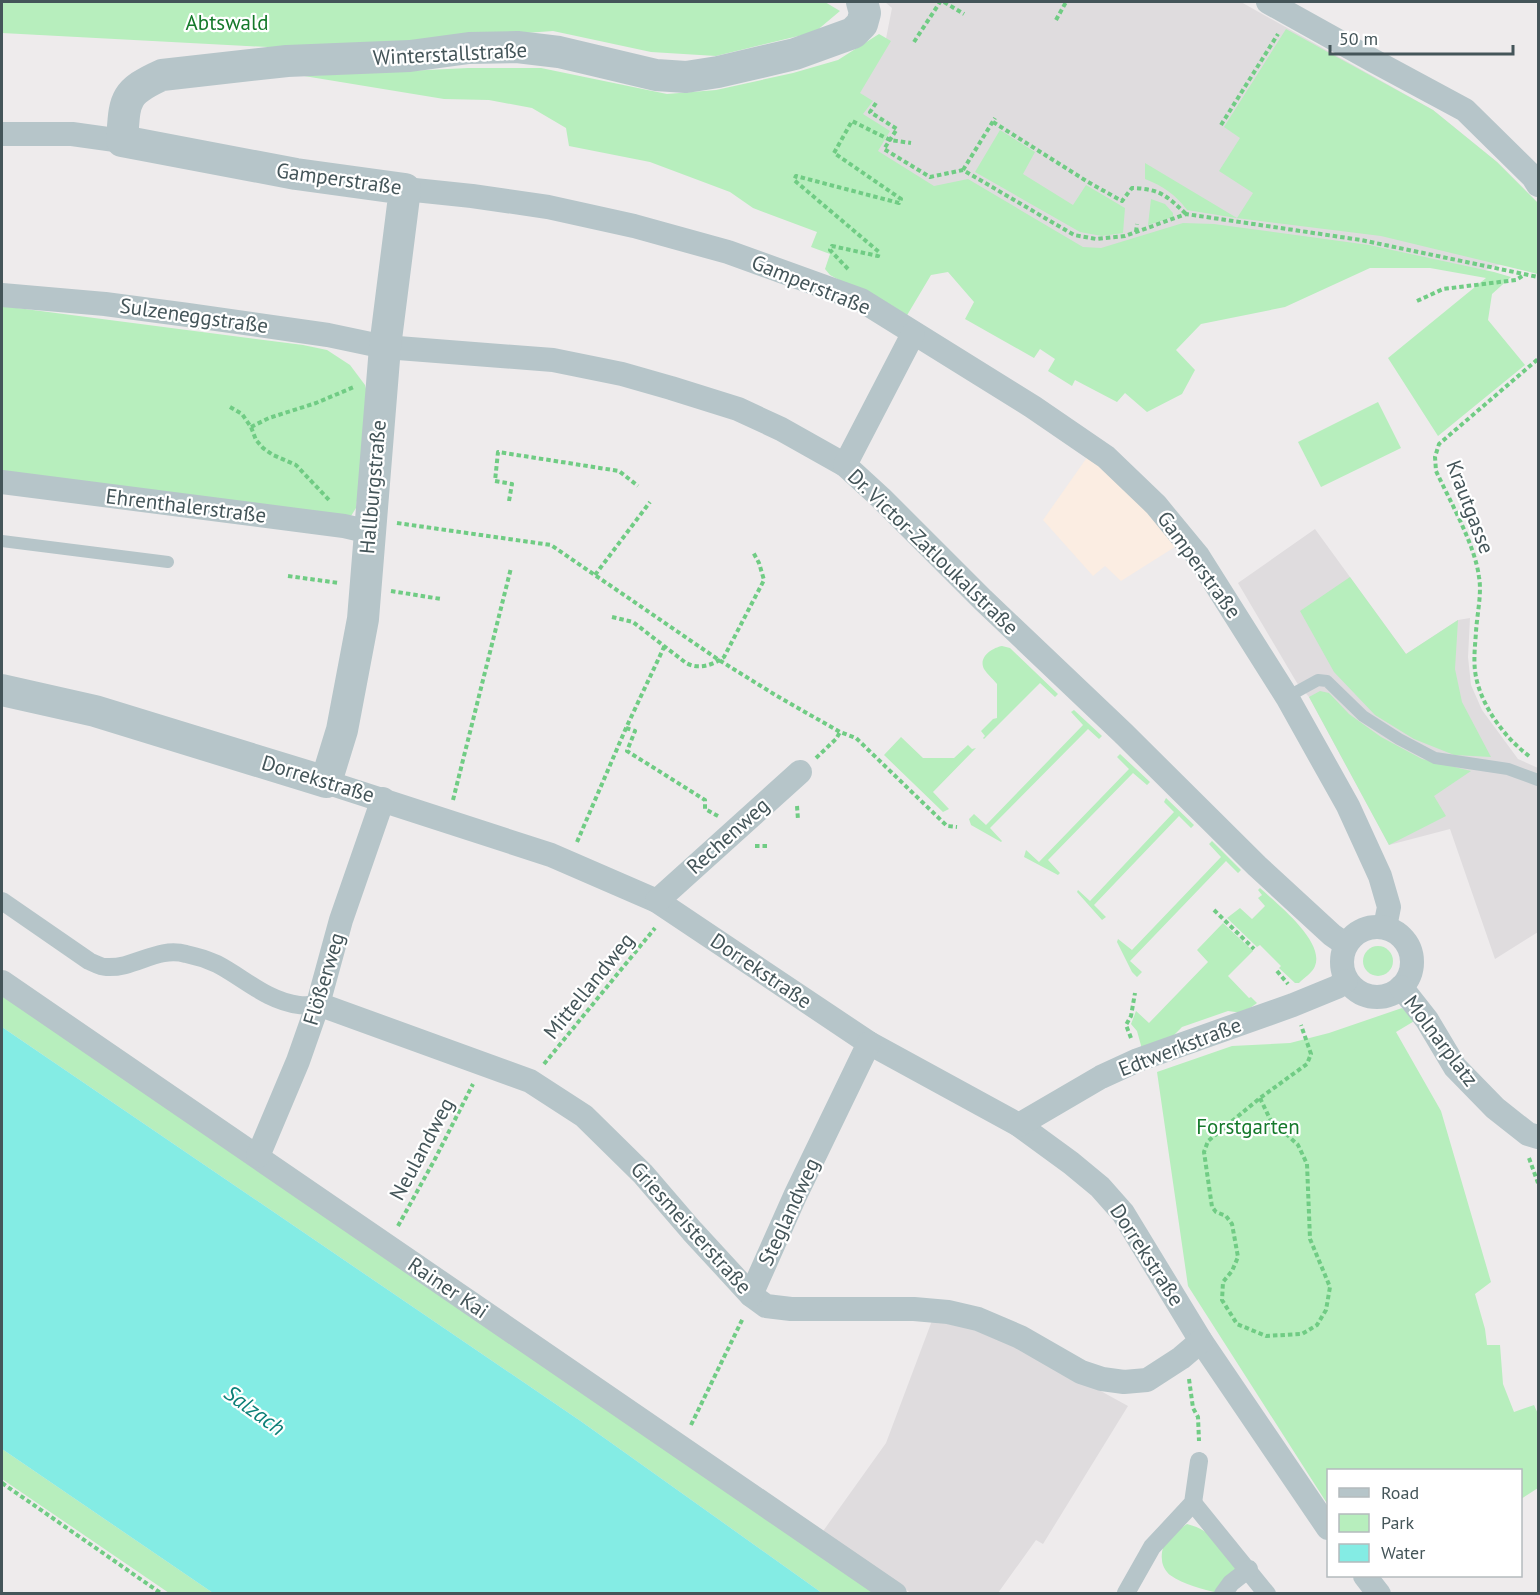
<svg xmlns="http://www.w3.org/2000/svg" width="1540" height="1595" viewBox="0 0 1540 1595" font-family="'PT Sans',sans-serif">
	<rect width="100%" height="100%" fill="#eeebec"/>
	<polygon fill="#fbede2" points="1088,456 1122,484 1178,545 1121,581 1105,566 1093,576 1043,520"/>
	<g fill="#dfdcde">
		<polygon points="885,2 1241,2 1433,110 1497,162 1538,203 1538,274 1501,264 1483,271 1347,243 1090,254 934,187 834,125 884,49 892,8"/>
		<polygon points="1315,529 1406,654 1458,620 1470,618 1468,657 1471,685 1482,710 1518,759 1538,768 1538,932 1495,959 1450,829 1389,845 1309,697 1297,683 1238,583"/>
		<polygon points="933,1318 993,1332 1128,1406 1043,1544 1036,1540 998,1593 911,1593 821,1534 886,1443"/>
	</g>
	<g fill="#b7eebd">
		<polygon points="2,2 825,2 840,11 815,32 716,56 651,52 553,31 305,49 2,33"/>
		<path d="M1286,29L1433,110L1497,162L1538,203V274L1381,236L1236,218L1187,210C1175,194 1163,186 1145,179V163L1237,218L1253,193L1219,171L1240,138L1224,127Z"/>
		<polygon points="879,34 891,41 860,93 873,101 863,114 890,131 878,151 934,186 968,179 1083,247 1101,248 1183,223 1214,224 1369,245 1494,272 1511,277 1492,294 1488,320 1525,365 1438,436 1388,358 1486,278 1430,268 1370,268 1285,307 1201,324 1176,350 1195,370 1182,394 1147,412 1125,393 1117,402 1075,380 1072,386 1048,371 1055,359 1040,349 1034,358 965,319 974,302 948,272 931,275 906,317 830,275 825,269 830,254 811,247 817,232 753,208 730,192 650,162 569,146 566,128 532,108 489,100 444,99 304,76 468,68 541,68 667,94 716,90 793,73 838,60"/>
		<polygon points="1000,130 1035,152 1023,174 1073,205 1086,185 1125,208 1123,233 1102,236 1080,232 975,172"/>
		<polygon points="1151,199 1165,204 1173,213 1173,217 1148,225"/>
		<polygon points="2,306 303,345 327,350 350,365 365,385 370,403 356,508 351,516 2,473"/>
		<polygon points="1378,402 1401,448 1321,487 1298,442"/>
		<polygon points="1350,577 1406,654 1458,620 1455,669 1462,702 1491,757 1454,755 1414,739 1375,715 1334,672 1300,611"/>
		<path d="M1002,646L1010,648L1058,694L1055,697L1040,683L984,739L983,738L985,736L981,731L993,719L997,718V684C993,679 987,674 984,669C978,657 992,648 1002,646Z"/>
		<polygon points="1320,691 1329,693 1349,714 1381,737 1422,759 1471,771 1434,796 1446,816 1389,845 1309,697"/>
		<polygon points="1074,710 1102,736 1099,739 1088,729 990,828 1002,841 1001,842 971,825 969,819 974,814 986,825 1083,725 1071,712"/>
		<polygon points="901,737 923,758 954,758 968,745 972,749 976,748 933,792 949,809 943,812 884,755"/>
		<polygon points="1120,754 1150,782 1147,785 1133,773 1048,860 1060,873 1058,875 1024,857 1026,850 1039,862 1129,769 1117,757"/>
		<polygon points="1166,798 1194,825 1191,828 1179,816 1094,905 1106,917 1102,920 1077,892 1078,890 1090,901 1174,812 1164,802"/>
		<polygon points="1212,841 1241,870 1238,873 1226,861 1130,961 1142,972 1137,977 1132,972 1117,942 1118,939 1132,950 1221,857 1209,844"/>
		<path d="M1260,888C1276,903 1325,941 1315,966C1313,972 1304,978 1299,983H1295L1279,968L1281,966L1260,945L1257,947L1227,918L1240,908L1252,919L1265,906L1258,898L1262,895L1258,890Z"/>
		<polygon points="1223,923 1253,951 1228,976 1249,998 1251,997 1257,1003 1243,1013 1228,1011 1182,1027 1170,1039 1142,1049 1137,1031 1131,1024 1136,1011 1149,1023 1208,962 1197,950"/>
		<circle cx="1378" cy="961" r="15"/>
		<polygon points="2,994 883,1593 822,1593 582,1422 2,1027"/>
		<polygon points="1402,1008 1416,1020 1396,1032 1441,1111 1491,1282 1475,1294 1485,1329 1487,1345 1500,1345 1503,1384 1514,1412 1534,1405 1538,1414 1538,1488 1521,1499 1520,1470 1328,1470 1328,1505 1188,1286 1157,1072 1232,1046 1290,1043 1329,1033"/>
		<polygon points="2,1449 213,1593 169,1593 2,1479"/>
		<path d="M1187,1524C1214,1531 1224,1549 1243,1569L1218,1593C1203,1589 1184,1585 1170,1575C1166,1572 1162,1565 1162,1560C1160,1542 1173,1533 1187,1524Z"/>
	</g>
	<polygon fill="#84ece4" points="2,1027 582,1422 822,1593 213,1593 2,1449"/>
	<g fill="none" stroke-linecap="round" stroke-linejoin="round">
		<g stroke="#70cc84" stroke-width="4" stroke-dasharray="4.5 3" stroke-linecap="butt">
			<polyline points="944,2 964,14"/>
			<polyline points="1056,20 1066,2"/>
			<polyline points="914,42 940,2"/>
			<polyline points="876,103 870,112 897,129 884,149 930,177 963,170 1074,235 1096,239 1125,236 1186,214 1361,240 1538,277"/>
			<path d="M993,122L1088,182L1122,201L1132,188C1160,189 1166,195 1186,214"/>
			<polyline points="1221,125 1278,34"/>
			<polyline points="963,170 995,118"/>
			<polyline points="1136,232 1137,224"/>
			<polyline points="848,269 830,250 832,246 878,256 879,252 794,180 796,176 899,203 901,199 834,153 852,121 890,140 911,143"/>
			<polyline points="1417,301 1443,289 1516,280 1524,275"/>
			<polyline points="230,407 242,414 251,427 256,440 263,448 273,455 296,465 329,500"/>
			<polyline points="251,427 269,418 316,403 354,387"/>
			<polyline points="509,501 512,484 495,481 498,452 619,471 638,486"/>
			<polyline points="397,523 551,545 719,660 777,696 840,732 856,738 947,826 957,827"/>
			<polyline points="595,575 650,502"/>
			<polyline points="288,576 339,583"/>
			<polyline points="391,591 441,599"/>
			<path d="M612,617L633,622L686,663C699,670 713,665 724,657L764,580L759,563L753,552"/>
			<polyline points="626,728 635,731 627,751 705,800 705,809 718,816"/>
			<path d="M1529,756C1505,738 1482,707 1476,677C1473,662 1475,647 1476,632C1477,614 1482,594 1479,577C1475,545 1450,501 1436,471L1435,457L1439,444L1538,359"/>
			<polyline points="816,758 836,739 840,732"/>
			<polyline points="453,800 511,568"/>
			<polyline points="797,806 798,820"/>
			<polyline points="577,842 626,728 665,645"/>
			<polyline points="755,846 770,846"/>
			<polyline points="1214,910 1254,949"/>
			<polyline points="1277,971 1288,984"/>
			<polyline points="1131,1038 1126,1025 1131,1016 1135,993"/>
			<polyline points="544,1064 655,928"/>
			<polyline points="1260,1098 1270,1119 1298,1145 1307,1164 1310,1239 1330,1287 1326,1310 1317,1325 1302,1334 1266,1336 1237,1324 1222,1300 1223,1282 1232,1271 1238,1257 1232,1224 1226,1216 1216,1212 1212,1207 1204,1152 1208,1141 1260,1098 1307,1064 1311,1054 1301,1025"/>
			<polyline points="1529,1158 1538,1183"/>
			<polyline points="398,1226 435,1159 473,1084"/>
			<polyline points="1189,1379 1193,1408 1198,1417 1199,1441"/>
			<polyline points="691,1425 743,1318"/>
			<polyline points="2,1483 162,1594"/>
		</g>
		<g stroke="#b6c5c9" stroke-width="12">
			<polyline points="2,541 168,562"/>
			<polyline points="1287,697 1318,680 1327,681 1363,716 1399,739 1435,758 1508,769 1538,780"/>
		</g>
		<g stroke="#b6c5c9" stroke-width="18">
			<path d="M2,901L89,961C94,963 100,967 106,967C135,969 157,946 186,954C196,956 208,960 217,964C244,978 267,1001 299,1005C305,1006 312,1004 318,1004"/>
			<polyline points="1193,1503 1267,1594"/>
			<polyline points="1126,1593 1152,1547 1193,1503 1199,1461"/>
			<polyline points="1223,1594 1231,1583 1249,1569"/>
		</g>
		<g stroke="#b6c5c9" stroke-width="24">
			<polyline points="1268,2 1374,61 1465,110 1533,177 1538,185"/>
			<polyline points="2,134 72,134 122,141"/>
			<polyline points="405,189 472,196 548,207 634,226 728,252 861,300 1033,407 1106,457 1156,505 1198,556 1287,697 1348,806 1380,876 1389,907 1385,927"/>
			<polyline points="2,295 105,304 188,315 328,335 385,347 553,360 622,374 671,388 738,409 781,429 845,465 881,498 983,600 1123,733 1257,866 1332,935 1345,944"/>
			<polyline points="845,465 913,334"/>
			<polyline points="2,482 344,526 370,532"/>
			<polyline points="326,782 551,855 657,901 869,1043 1019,1125 1071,1163 1100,1187 1123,1213 1201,1341 1328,1528"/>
			<polyline points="657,901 800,772"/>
			<circle cx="1377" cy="962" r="35"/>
			<polyline points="2,982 895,1594"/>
			<polyline points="1401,987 1427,1020 1455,1067 1495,1108 1528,1134 1538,1137"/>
			<polyline points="318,1004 530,1081 584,1116 643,1174 692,1231 751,1295 766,1306 791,1309 914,1309 948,1312 978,1319 1020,1337 1081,1372 1102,1379 1124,1382 1147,1380 1181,1358 1201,1341"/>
			<polyline points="1019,1125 1101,1077 1138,1060 1293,1005 1337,987 1346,981"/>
			<polyline points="258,1156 298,1061 318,1004 341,920 383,799"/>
			<polyline points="751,1295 795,1196 869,1043"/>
			<polyline points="1365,1576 1379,1594"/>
		</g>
		<path stroke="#b6c5c9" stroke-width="32" d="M2,690L95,711L326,782L342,730L363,619L385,347L405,189L296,174L122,141C125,101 122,93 162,75L287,61L410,56L469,48L517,47L559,52L656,75L686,77L718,72L795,54L853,33L862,24L865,13L862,2"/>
	</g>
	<g text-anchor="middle" stroke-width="4.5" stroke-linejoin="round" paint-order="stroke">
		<g font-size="21" fill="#15792b" stroke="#fff">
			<text x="227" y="30">Abtswald</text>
			<text x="1248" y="1134">Forstgarten</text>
		</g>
		<g font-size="21" fill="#445559" stroke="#fff">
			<text transform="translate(450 54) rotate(-3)" y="7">Winterstallstraße</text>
			<text transform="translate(339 179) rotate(8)" y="7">Gamperstraße</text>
			<text transform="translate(811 285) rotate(22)" y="7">Gamperstraße</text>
			<text transform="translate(194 316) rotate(8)" y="7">Sulzeneggstraße</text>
			<text transform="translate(373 487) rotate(-85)" y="7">Hallburgstraße</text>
			<text transform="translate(186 506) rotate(7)" y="7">Ehrenthalerstraße</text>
			<text transform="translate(1470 507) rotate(69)" y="7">Krautgasse</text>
			<text transform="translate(933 552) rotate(44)" y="7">Dr. Victor-Zatloukalstraße</text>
			<text transform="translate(1199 565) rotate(54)" y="7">Gamperstraße</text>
			<text transform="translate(318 779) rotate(17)" y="7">Dorrekstraße</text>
			<text transform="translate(728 836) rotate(-42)" y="7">Rechenweg</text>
			<text transform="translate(761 971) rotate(34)" y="7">Dorrekstraße</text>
			<text transform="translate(324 979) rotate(-73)" y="7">Flößerweg</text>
			<text transform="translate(589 986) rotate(-51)" y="7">Mittellandweg</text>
			<text transform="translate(1441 1041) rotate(53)" y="7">Molnarplatz</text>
			<text transform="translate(1180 1047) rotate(-21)" y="7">Edtwerkstraße</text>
			<text transform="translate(422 1149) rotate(-62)" y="7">Neulandweg</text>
			<text transform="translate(789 1212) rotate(-65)" y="7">Steglandweg</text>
			<text transform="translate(691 1228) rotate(48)" y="7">Griesmeisterstraße</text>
			<text transform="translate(1147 1255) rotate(57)" y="7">Dorrekstraße</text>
			<text transform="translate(448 1288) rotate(34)" y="7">Rainer Kai</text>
		</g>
		<g font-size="22" font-style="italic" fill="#0c7f77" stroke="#fff">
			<text transform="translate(255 1410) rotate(36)" y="8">Salzach</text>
		</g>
	</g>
	<rect width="1540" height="1595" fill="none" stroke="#445559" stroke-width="6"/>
	<rect x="1327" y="1469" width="195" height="108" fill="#ffffff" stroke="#b4bbbd" stroke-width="1.5"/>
	<rect x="1339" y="1488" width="30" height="9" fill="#b6c5c9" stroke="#b4bbbd" stroke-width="1.5"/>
	<text x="1381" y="1499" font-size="18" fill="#445559">Road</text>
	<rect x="1339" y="1514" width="30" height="18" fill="#b7eebd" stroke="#b4bbbd" stroke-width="1.5"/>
	<text x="1381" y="1529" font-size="18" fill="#445559">Park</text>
	<rect x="1339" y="1544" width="30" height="18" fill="#84ece4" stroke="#b4bbbd" stroke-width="1.5"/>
	<text x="1381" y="1559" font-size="18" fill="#445559">Water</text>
	<path d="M1330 45v9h183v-9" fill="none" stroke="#445559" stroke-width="3"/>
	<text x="1339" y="45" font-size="18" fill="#445559" stroke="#ffffff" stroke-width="4.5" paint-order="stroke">50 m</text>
</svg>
